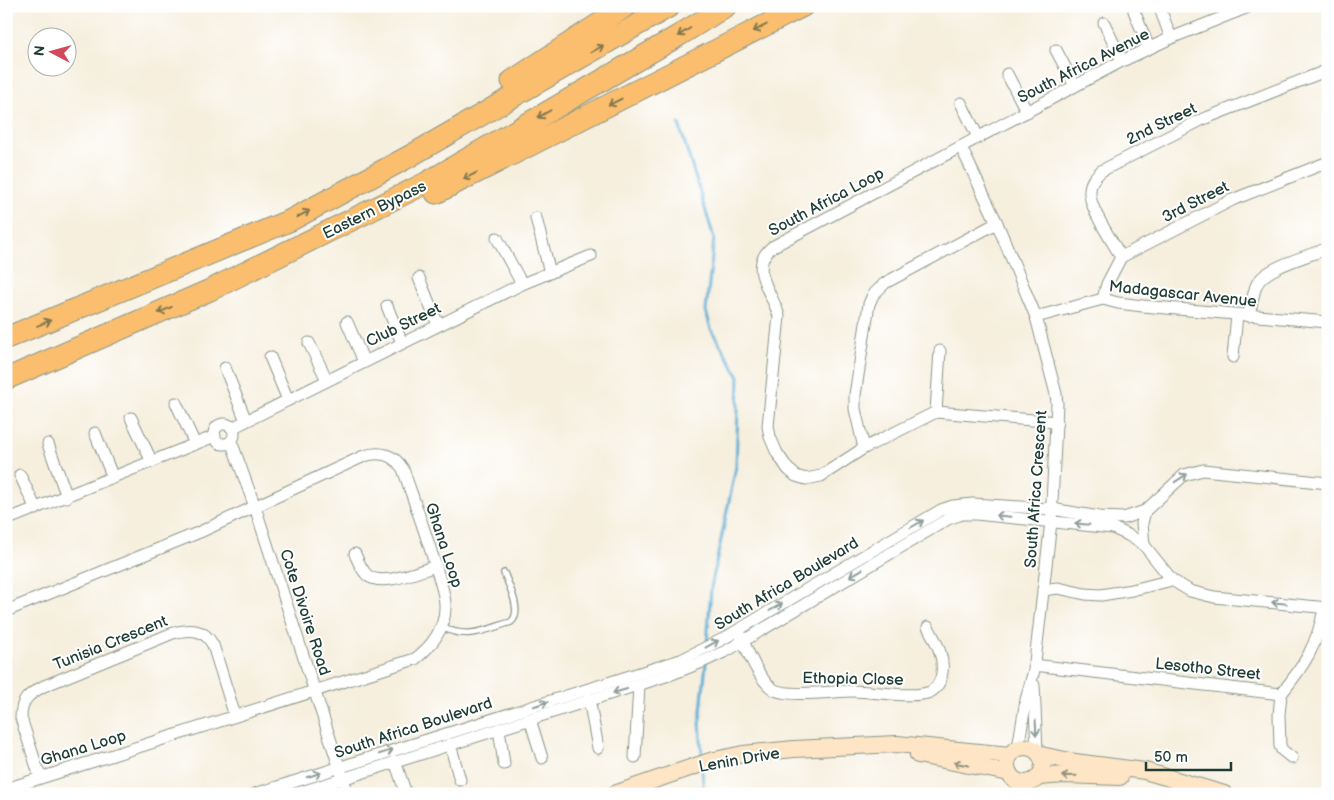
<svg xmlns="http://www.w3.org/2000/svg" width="1334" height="800" viewBox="0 0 1334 800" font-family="'Balsamiq Sans',sans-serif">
	<rect width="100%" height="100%" fill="#fff"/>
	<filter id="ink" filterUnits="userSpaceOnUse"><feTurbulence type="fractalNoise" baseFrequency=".02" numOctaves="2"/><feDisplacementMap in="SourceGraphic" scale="10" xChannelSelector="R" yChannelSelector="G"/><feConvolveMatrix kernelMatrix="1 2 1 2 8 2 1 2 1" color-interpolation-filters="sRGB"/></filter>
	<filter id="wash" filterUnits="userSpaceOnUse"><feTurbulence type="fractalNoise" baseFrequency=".0096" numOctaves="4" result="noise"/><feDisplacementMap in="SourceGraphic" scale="20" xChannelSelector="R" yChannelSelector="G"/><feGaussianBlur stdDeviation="1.12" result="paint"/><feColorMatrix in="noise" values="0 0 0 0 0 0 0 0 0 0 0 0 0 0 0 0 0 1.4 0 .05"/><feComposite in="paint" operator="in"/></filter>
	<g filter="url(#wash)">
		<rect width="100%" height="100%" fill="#f6efde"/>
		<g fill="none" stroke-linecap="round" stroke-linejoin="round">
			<g stroke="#5aadd5" stroke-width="3">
				<polyline points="679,124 714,238 706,311 711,329 739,377 736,467 711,588 707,644"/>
				<polyline points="702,759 700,720 706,663"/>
				<polyline points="702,770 704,794"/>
			</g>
		</g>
	</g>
	<g filter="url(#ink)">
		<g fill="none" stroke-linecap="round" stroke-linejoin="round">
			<defs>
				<path id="lane" d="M442,627C467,640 485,630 511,622C523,612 509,586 504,573"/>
				<g id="street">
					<polyline points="1159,6 1171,38"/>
					<polyline points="1134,11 1149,48"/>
					<polyline points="1104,23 1122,61"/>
					<polyline points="1056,50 1075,86"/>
					<polyline points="1007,74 1027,112"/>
					<polyline points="961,103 978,137"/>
					<polyline points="961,147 997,223 1036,317 1056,394 1057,404 1051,522 1034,670 1026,700 1018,748"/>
					<polyline points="536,218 550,273"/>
					<polyline points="497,238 522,284"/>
					<path d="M1121,257C1113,242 1088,207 1090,191C1090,182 1095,177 1101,171L1201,120L1328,70"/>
					<polyline points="419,278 438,325"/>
					<polyline points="1103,299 1107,284 1121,257 1232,200 1328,162"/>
					<polyline points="387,306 402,343"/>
					<path d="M1249,316C1251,307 1253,295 1256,286C1263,268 1305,257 1323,250"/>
					<polyline points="1036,317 1103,299 1118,303 1143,306 1328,322"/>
					<polyline points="347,322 364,362"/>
					<polyline points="309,343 327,380"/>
					<polyline points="270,357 288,400"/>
					<polyline points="1233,357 1237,315"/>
					<polyline points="225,368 246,421"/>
					<polyline points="176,403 195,444"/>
					<polyline points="936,412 940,351"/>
					<polyline points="131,418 152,462"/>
					<path d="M1057,422L936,412L864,448L821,476L806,479L796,476L788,469L777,453L770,437L768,426L779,316C772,291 747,268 772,247L1122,61L1171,38L1251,6"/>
					<circle cx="224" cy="434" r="10"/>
					<polyline points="232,428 522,284 591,256"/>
					<polyline points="95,433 113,478"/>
					<polyline points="231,441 255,507 348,794"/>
					<polyline points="48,444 67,497"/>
					<polyline points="864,448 855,409 855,395 869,304 873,295 885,283 997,223"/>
					<polyline points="20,475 36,509"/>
					<polyline points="6,520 215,436"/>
					<polyline points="1144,545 1142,523 1145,511"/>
					<path d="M355,554C358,561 361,569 367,575C382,588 418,571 436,566"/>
					<polyline points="1043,590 1058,588 1085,594 1101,595 1132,590 1172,580"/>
					<path d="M6,611L200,532L364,456C380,451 394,454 403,469C415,504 428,539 438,574C441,585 446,597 445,608C445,629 431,647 415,659L6,789"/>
					<path d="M740,634C747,650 759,680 773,689C786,698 836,691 853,691C873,691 914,699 930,692C936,689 939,684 941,678C946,659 937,643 928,627"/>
					<polyline points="1034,665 1281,694"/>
					<polyline points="1034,685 1037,751"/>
					<path d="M1281,694C1304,666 1318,644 1324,608"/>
					<polyline points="1281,694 1279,715 1280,746 1282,750 1292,758"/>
					<polyline points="589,699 598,748"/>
					<polyline points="530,719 542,758"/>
					<polyline points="499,729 504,764"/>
					<polyline points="450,744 460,780"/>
					<polyline points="635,757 639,685"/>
					<polyline points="395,761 406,794"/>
					<path d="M40,777L21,718C21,699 29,694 44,686L173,633C190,629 204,628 213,645L235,716"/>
					<polyline points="255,794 681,660 723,639 941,510 953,506 973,504 1052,509 1099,517 1124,518 1145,511 1184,475 1203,470 1328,483"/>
					<polyline points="295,794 672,674 700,663 728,650 948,519 962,514 976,514 1113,528 1128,535 1144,545 1172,580 1190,591 1214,597 1328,608"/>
				</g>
				<g id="secondary">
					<circle cx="1025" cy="765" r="18"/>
					<polyline points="918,755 1009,773"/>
					<polyline points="1041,755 1075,762 1145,771 1224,794"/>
					<polyline points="1039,777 1064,775 1120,777"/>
					<polyline points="614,794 710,761 743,754 794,749 897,744 1010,755"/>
				</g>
				<g id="highway">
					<polyline points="512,81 626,6"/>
					<polyline points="436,193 803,6"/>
					<polyline points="6,338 291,220 410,156 670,6"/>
					<polyline points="6,379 210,290 426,183 678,36 726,6"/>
				</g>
			</defs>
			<use href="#lane" stroke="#8a9689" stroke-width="8"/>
			<use href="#street" stroke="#8a9689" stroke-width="13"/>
			<use href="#secondary" stroke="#8a9689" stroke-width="18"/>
			<use href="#highway" stroke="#8a9689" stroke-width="23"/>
			<use href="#lane" stroke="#fff" stroke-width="5.5"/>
			<use href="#street" stroke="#fff" stroke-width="11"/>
			<use href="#secondary" stroke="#fde5c5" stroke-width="16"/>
			<use href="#highway" stroke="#fabe6e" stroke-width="21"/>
		</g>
		<defs><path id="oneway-shaft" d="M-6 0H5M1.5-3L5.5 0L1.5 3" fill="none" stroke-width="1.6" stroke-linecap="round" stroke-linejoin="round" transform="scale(1.25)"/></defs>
		<g stroke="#82774e">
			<use href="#oneway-shaft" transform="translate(760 28) rotate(153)"/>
			<use href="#oneway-shaft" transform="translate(684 32) rotate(148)"/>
			<use href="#oneway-shaft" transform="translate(597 49) rotate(-30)"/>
			<use href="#oneway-shaft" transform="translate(615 102) rotate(153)"/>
			<use href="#oneway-shaft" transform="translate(544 114) rotate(150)"/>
			<use href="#oneway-shaft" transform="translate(470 176) rotate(153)"/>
			<use href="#oneway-shaft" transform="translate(303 214) rotate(-28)"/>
			<use href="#oneway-shaft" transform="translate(165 310) rotate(156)"/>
			<use href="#oneway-shaft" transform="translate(44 323) rotate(-22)"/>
		</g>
		<g stroke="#8f9e9a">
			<use href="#oneway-shaft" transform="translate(1181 478) rotate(-33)"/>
			<use href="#oneway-shaft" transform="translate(1003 516) rotate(-175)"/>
			<use href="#oneway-shaft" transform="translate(917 524) rotate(-30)"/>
			<use href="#oneway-shaft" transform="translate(1082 524) rotate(-175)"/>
			<use href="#oneway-shaft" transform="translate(856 573) rotate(149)"/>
			<use href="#oneway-shaft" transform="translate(1279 603) rotate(-174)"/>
			<use href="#oneway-shaft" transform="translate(776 607) rotate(-30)"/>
			<use href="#oneway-shaft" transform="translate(712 644) rotate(-29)"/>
			<use href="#oneway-shaft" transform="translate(620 691) rotate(164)"/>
			<use href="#oneway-shaft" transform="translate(541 704) rotate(-18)"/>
			<use href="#oneway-shaft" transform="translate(1036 728) rotate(87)"/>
			<use href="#oneway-shaft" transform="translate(386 752) rotate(-18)"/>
			<use href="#oneway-shaft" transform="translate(314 775) rotate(-18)"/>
		</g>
		<g stroke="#8e917c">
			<use href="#oneway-shaft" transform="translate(961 764) rotate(-169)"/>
			<use href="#oneway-shaft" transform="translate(1069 776) rotate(179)"/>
		</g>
	</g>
	<g text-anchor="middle" stroke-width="4" stroke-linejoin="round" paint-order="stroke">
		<g font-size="16" fill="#1f3d34" stroke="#fff">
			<text transform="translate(1083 65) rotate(-27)" y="6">South Africa Avenue</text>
			<text transform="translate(1161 123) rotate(-26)" y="6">2nd Street</text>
			<text transform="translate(826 201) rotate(-28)" y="6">South Africa Loop</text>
			<text transform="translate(1195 201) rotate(-27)" y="6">3rd Street</text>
			<text transform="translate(374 209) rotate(-26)" y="6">Eastern Bypass</text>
			<text transform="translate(1183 293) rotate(6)" y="6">Madagascar Avenue</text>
			<text transform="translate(403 324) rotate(-26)" y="6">Club Street</text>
			<text transform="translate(1035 489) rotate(-86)" y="6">South Africa Crescent</text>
			<text transform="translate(445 545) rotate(72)" y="6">Ghana Loop</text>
			<text transform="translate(786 583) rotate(-31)" y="6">South Africa Boulevard</text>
			<text transform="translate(306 612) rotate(72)" y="6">Cote Divoire Road</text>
			<text transform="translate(110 642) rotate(-22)" y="6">Tunisia Crescent</text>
			<text transform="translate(1208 668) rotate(6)" y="6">Lesotho Street</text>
			<text transform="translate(853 678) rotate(1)" y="6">Ethopia Close</text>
			<text transform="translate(413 727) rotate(-18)" y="6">South Africa Boulevard</text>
			<text transform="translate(83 747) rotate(-17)" y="6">Ghana Loop</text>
			<text transform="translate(739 759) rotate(-10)" y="6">Lenin Drive</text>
		</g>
	</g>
	<rect width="1334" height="800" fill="none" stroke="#fff" stroke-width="25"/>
	<g transform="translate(52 52) rotate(276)"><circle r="24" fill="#ffffff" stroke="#a5b1ae"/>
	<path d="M0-4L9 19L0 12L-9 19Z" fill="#d1495b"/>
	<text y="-8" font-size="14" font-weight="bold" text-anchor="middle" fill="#1f3d34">N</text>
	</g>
	<path d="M1146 762v8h85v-8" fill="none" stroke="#1f3d34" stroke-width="2.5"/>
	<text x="1154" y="762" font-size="15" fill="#1f3d34" stroke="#ffffff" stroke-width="4" paint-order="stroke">50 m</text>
</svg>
